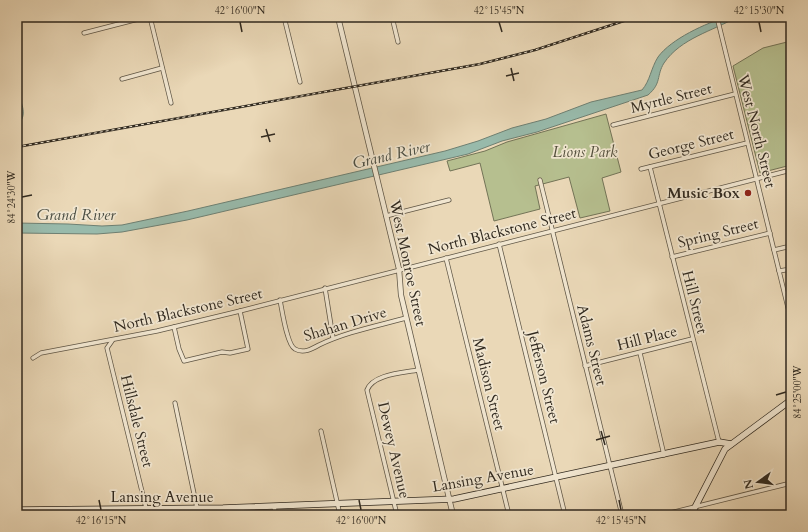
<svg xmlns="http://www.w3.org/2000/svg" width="808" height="532" viewBox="0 0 808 532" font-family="Cardo,serif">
	<rect width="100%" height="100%" fill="#ead8b7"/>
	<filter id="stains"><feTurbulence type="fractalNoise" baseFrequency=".005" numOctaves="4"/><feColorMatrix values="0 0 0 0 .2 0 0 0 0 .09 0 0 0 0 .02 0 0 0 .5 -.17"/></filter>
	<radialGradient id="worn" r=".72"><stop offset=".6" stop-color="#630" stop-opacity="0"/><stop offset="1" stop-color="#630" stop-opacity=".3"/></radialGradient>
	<g fill="#b6bf8f" stroke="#737457">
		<polygon points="791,41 791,165 760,173 733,66 763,48"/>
		<polygon points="606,114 621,172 602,178 610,211 580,218 569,177 535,186 540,209 494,221 480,163 450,171 447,161 485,151 507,142"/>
	</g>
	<g fill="#98baab" stroke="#6e8073">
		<path d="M727,17H737C713,31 681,38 664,63C656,76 662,83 648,95L537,132L502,141L468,154L187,220L122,232L97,234L17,233V223L68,224L102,226L122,225L188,211L445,151L478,141L512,128L546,119L591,102L642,90C650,81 651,68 658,57C671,39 706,23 727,17Z"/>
		<path d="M17,93C22,102 28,118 17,124Z"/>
	</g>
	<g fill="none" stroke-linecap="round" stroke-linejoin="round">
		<defs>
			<g id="minor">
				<polyline points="150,17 171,103"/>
				<polyline points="284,17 300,82"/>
				<polyline points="392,17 398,42"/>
				<polyline points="717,17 791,320"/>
				<polyline points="84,33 146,17"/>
				<polyline points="122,79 162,68"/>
				<polyline points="613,125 735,94"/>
				<polyline points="650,167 719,442"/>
				<polyline points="641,169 747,143"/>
				<polyline points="540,180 622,515"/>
				<polyline points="386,216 449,200"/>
				<polyline points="499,244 565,515"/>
				<polyline points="774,250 791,246"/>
				<polyline points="672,257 770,233"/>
				<polyline points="446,258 509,515"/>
				<polyline points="779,271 791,269"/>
				<polyline points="325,288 333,338"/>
				<path d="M280,300C282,310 287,345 295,349C303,354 312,349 319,345C346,332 377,326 406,318"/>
				<polyline points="174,327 179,349 184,361 222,352 230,353 248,349 240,311"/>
				<polyline points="112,341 107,348 146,508"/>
				<polyline points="640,353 664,455"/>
				<polyline points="33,358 41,353 157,331 240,311 791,170"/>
				<polyline points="585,366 692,339"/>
				<polyline points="175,403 197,508"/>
				<polyline points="321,431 340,515"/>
				<polyline points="274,507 276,515"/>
				<polyline points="165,508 166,515"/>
				<polyline points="223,508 225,515"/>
				<path d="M397,515L367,390C373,374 403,373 418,370"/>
				<polyline points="662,515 791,483"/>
			</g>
			<polyline id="tertiary" points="338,17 399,269 401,295 453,515"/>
			<g id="secondary">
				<polyline points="17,510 223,508 454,499 719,442 731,444"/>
				<polyline points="691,515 725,449 791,400"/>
			</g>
		</defs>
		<use href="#minor" stroke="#5e5545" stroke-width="5"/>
		<use href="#tertiary" stroke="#5e5545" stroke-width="6"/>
		<use href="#secondary" stroke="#30291f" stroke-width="7"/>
		<use href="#minor" stroke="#f1e6d0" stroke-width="3.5"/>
		<use href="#tertiary" stroke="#f1e6d0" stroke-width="4.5"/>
		<use href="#secondary" stroke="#f1e6d0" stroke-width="5.5"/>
		<defs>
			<polyline id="rail" points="17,147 480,64 535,50 636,17"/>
		</defs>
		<use href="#rail" stroke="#30291f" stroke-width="2.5"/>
		<use href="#rail" stroke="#f1e6d0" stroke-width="1" stroke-dasharray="3" stroke-linecap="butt"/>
	</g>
	<path fill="none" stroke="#30291f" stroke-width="1.5" d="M240,22L242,32M499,22L502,32M759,22L761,32M511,68L514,81M506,76L519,73M266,129L270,142M261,137L275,134M22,197L32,195M776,395L786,392M601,431L605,445M596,440L610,436M99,500L101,510M359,500L361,510M619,500L621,510"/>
	<circle fill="#8f2418" stroke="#f1e6d0" stroke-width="1.5" cx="748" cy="193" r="4"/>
	<g text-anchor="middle" stroke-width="3.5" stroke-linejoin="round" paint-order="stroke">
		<g font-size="15" fill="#30291f" stroke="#f1e6d0">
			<text transform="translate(671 98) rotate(-14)" y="5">Myrtle Street</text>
			<text transform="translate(757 131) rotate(76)" y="5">West North Street</text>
			<text transform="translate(691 144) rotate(-14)" y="5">George Street</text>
			<text transform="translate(502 231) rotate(-14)" y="5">North Blackstone Street</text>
			<text transform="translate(718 233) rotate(-14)" y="5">Spring Street</text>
			<text transform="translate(408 263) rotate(78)" y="5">West Monroe Street</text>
			<text transform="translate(695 302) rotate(76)" y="5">Hill Street</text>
			<text transform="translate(188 310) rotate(-13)" y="5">North Blackstone Street</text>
			<text transform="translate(345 324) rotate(-17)" y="5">Shahan Drive</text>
			<text transform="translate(647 338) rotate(-14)" y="5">Hill Place</text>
			<text transform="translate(592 345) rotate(76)" y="5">Adams Street</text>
			<text transform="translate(544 377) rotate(76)" y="5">Jefferson Street</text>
			<text transform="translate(489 384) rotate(76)" y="5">Madison Street</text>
			<text transform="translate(137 421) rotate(76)" y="5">Hillsdale Street</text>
			<text transform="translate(394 450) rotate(77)" y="5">Dewey Avenue</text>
			<text transform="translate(483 478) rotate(-10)" y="5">Lansing Avenue</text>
			<text x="162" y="502">Lansing Avenue</text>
		</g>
		<g font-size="15" font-style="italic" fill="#524e3b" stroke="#f1e6d0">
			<text x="585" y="157">Lions Park</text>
		</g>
		<g font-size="15" font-weight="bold" fill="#30291f" stroke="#f1e6d0" text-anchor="end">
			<text x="740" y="198">Music Box</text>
		</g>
		<g font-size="16" font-style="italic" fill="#4a4d42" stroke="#f1e6d0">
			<text transform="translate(391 154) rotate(-13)" y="6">Grand River</text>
			<text x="76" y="220">Grand River</text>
		</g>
	</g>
	<rect width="808" height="532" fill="none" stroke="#ead8b7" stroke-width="44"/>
	<g transform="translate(758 482) rotate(256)" stroke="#f1e6d0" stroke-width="3" paint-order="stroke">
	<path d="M0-3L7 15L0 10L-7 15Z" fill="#30291f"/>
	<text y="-6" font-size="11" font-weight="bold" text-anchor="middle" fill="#30291f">N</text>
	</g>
	<rect x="22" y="22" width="764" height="488" fill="none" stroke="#30291f" stroke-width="1.5"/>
	<g font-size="10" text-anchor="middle" fill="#30291f">
		<text x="240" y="14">42°16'00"N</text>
		<text x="499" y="14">42°15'45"N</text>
		<text x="759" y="14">42°15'30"N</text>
		<text transform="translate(11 197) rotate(-90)" y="4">84°24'30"W</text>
		<text transform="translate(797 392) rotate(-90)" y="4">84°25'00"W</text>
		<text x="101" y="524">42°16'15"N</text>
		<text x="361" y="524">42°16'00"N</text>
		<text x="621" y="524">42°15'45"N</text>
	</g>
	<rect width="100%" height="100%" filter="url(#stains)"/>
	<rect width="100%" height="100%" fill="url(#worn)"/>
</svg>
